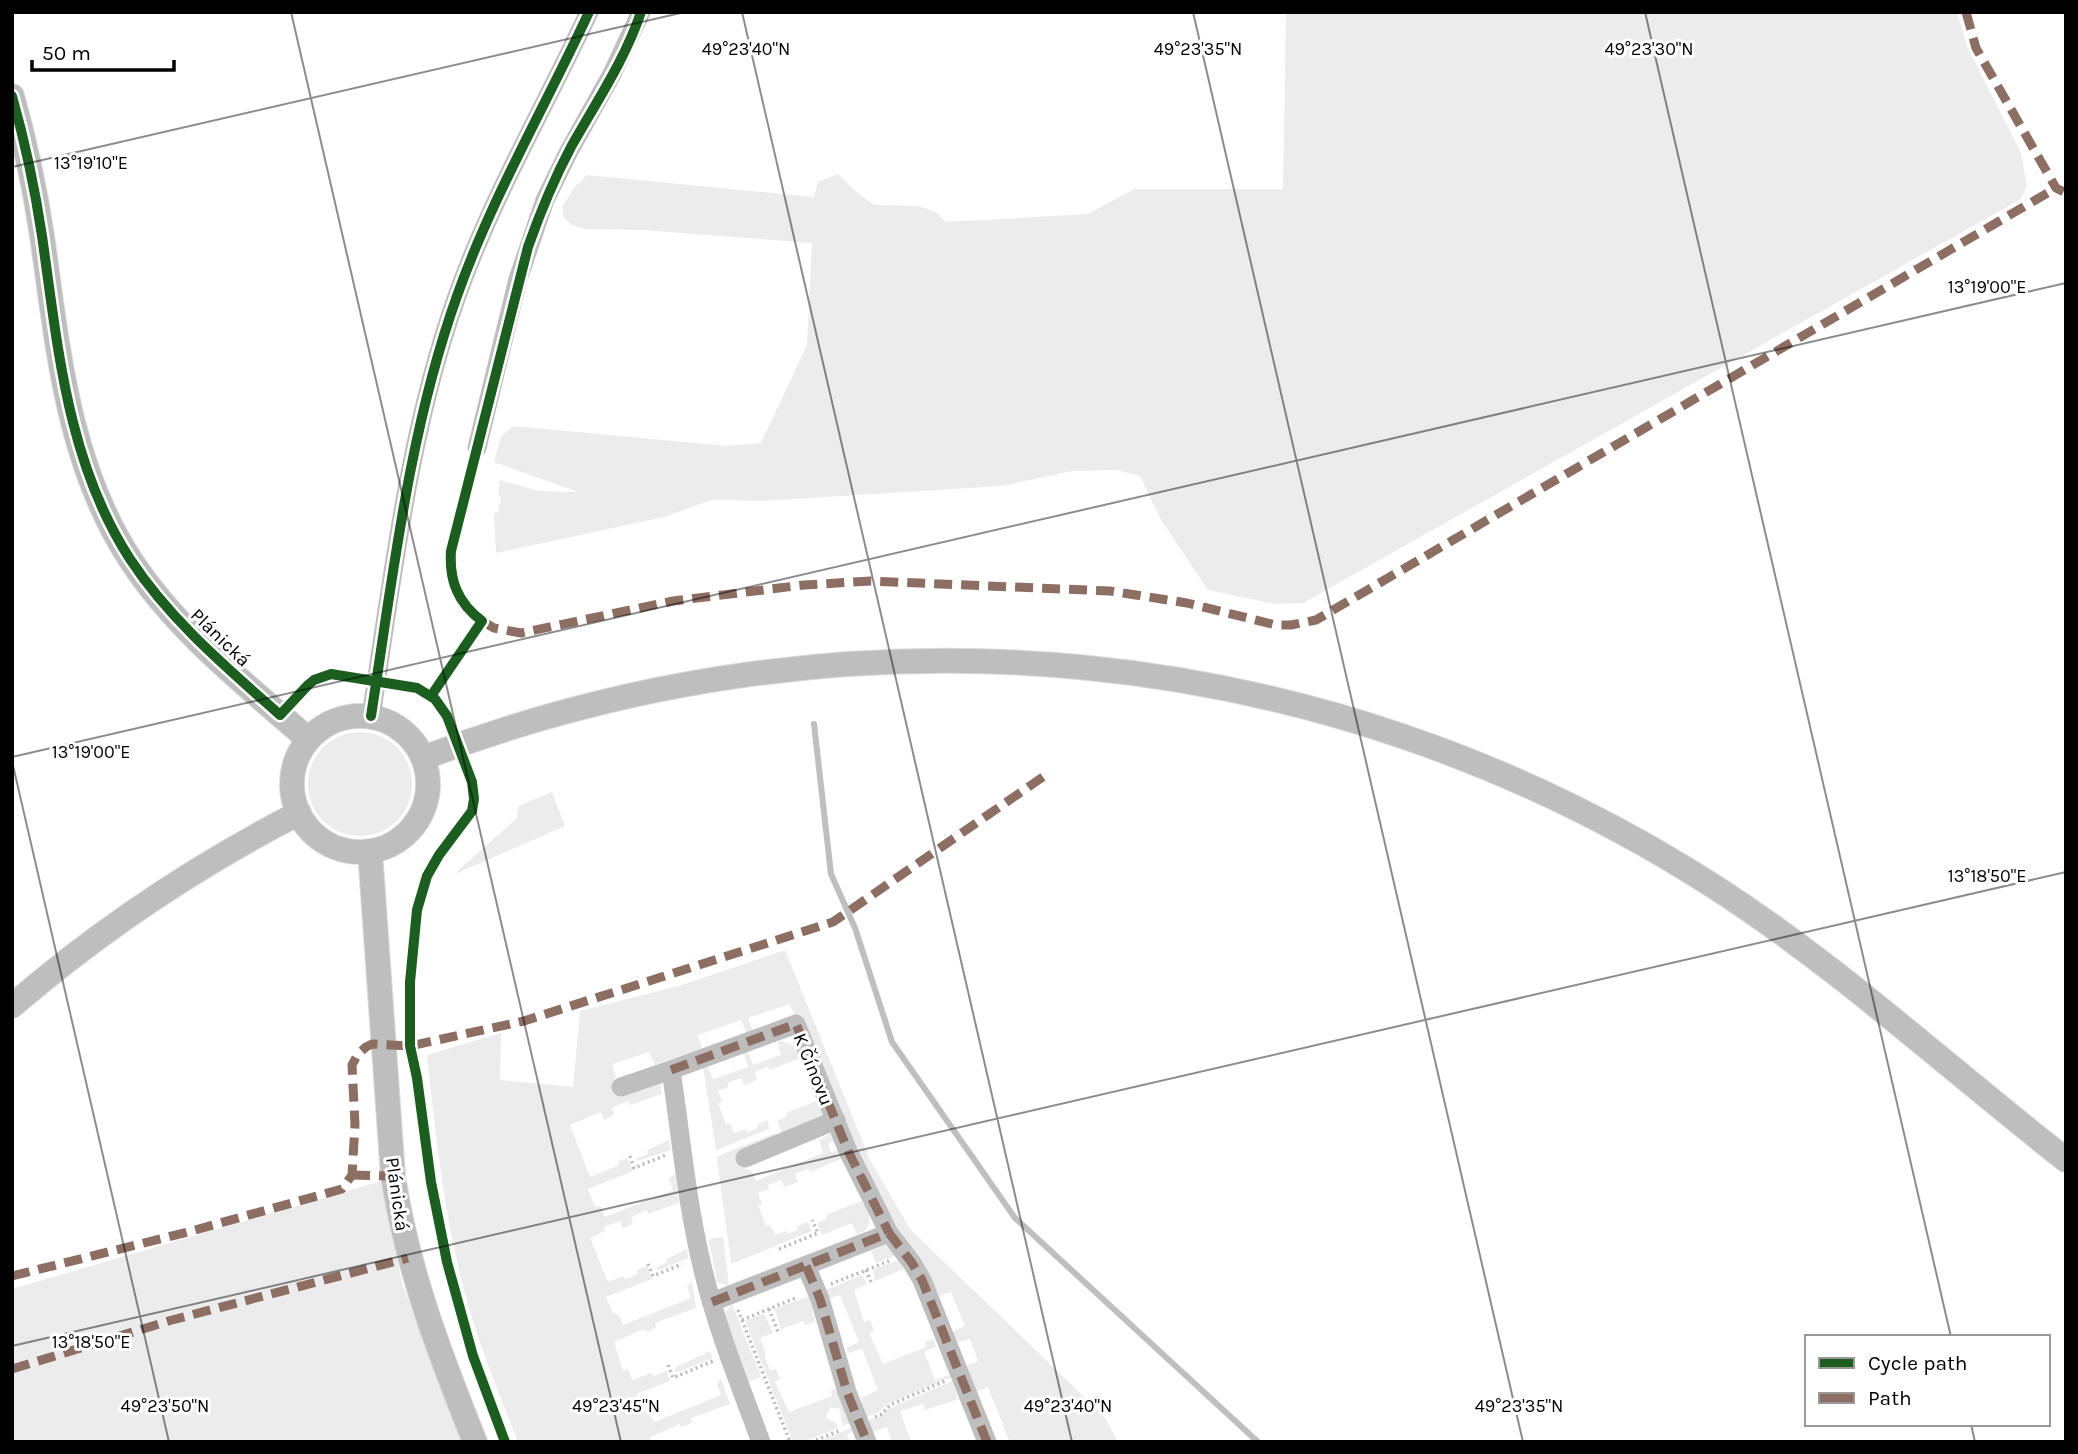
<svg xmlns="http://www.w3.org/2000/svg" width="2078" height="1454" viewBox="0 0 2078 1454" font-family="Karla,sans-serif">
	<rect width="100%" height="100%" fill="#fff"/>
	<g fill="#ececec">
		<polygon points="1286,12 1957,12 1967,46 2021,153 2027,185 2021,199 1303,603 1276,604 1208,590 1161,520 1140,476 1117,470 1072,471 1001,486 762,501 711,500 664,517 496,553 494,513 498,513 501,497 498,495 500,480 538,491 578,492 494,462 501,437 513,426 727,446 761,443 807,345 812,243 642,230 586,229 572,225 564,217 562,207 574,188 587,175 814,197 818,182 838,174 853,189 874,205 918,206 936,212 946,222 1088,214 1134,189 1283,189"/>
		<circle cx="360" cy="784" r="52"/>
		<polygon points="552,792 565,826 453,875 517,818 518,806"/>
		<path d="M785,950L870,1160L910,1229L1104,1416L1118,1442H1010L988,1387L976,1392L965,1366L978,1361L970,1339L956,1343L952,1332L965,1326L951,1292L939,1296C882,1208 837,1114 802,1015L795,1017L790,1004L748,1018L753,1032L747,1034L741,1020L698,1035L702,1048L700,1049L655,1065L649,1052L612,1064L616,1077L614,1079L620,1095L660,1084L662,1094L630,1105L628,1101L612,1108L614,1115L604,1120L601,1112L570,1125L590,1177L619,1165L618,1161L627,1158L633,1171L588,1189L594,1205L601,1207L605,1217L673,1190L669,1179L675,1173L679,1203L648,1214L647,1210L631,1217L633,1224L623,1228L620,1221L604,1227L605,1231L590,1238L608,1282L623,1276L625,1279L638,1274L637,1270L647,1266L652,1279L606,1297L613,1313L619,1315L623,1325L691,1298L687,1286L692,1281L696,1308L655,1323L656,1328L646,1332L644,1329L614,1342L623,1371L628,1369L632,1380L651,1373L653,1376L667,1371L670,1381L636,1394L643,1411L649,1412L654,1422L721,1395L717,1384L721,1378L730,1404L691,1418L692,1423L681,1427L680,1424L650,1437L651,1442H518C497,1388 475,1335 461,1279C443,1206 435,1130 427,1055L501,1033L500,1080L573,1087L580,1011L682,985Z"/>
		<polygon points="782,1041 793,1045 800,1058 770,1070 768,1067 755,1072 757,1080 744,1085 741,1078 728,1083 728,1087 718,1091 722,1101 718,1103 726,1124 730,1123 734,1133 746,1129 748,1132 758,1128 757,1124 768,1120 769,1129 716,1150 703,1067 708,1068 713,1079 748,1067 744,1053 748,1052 753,1065 781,1055 777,1042"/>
		<polygon points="816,1101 824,1117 783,1135 777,1121 787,1116 786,1113"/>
		<polygon points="775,1133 777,1138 739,1153 745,1169 752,1171 756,1181 823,1153 819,1140 830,1134 834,1141 828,1144 831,1152 838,1150 841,1159 810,1172 808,1169 795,1174 798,1182 784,1187 781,1180 768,1185 769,1189 758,1193 762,1204 758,1205 766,1226 770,1225 775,1235 786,1231 788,1234 798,1230 797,1226 808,1222 812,1231 734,1263 731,1262 717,1159 718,1156"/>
		<polygon points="669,1140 671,1150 637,1161 636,1159 648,1154 647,1150"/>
		<polygon points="382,1181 402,1284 466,1442 12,1442 12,1289"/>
		<path d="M861,1201C871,1212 875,1230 857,1234L852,1223L822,1235L817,1223L827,1219L826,1215Z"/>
		<polygon points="723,1237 729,1286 717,1282 709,1241 710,1239"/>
		<polygon points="884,1245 899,1254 876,1263 871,1251"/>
		<polygon points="687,1249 688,1258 659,1270 656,1268 667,1262 666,1259"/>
		<polygon points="901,1259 904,1269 875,1281 873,1270"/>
		<polygon points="862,1275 867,1284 854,1290 864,1322 870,1320 874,1331 869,1333 883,1364 926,1347 925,1342 934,1338 936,1347 924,1352 935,1380 949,1375 951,1377 887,1404 879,1412 866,1417 861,1398 878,1390 862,1349 849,1353 847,1351 847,1347 859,1342 840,1295 827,1299 823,1291"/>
		<polygon points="811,1295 815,1307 812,1311 815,1322 805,1325 803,1321 781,1329 775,1309"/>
		<polygon points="732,1304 761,1377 748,1382 725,1320 725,1313"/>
		<polygon points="764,1314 773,1333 760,1338 766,1354 764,1355 770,1370 776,1369 780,1379 775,1382 789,1412 832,1396 831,1390 841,1387 855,1421 842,1426 840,1409 830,1407 826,1417 829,1420 835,1422 838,1428 803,1442 793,1442 746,1323 747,1320"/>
		<polygon points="710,1351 713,1358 678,1372 675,1371 676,1367"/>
		<polygon points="952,1381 957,1397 956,1400 925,1410 923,1404 900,1411 911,1441 892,1442 887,1427 873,1432 867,1421 882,1415 890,1408"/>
		<polygon points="857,1426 858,1429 847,1434 850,1442 816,1442"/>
	</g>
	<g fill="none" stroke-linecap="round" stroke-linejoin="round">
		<polyline stroke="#bfbfbf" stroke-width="6" points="814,724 831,874 855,928 892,1042 1015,1218 1258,1442"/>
		<defs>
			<g id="major">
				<path d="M12,96C25,142 35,189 42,236C58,347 67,462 130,559C176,630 245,684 308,739"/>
				<circle cx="360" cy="784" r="68"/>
				<path d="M423,758C851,595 1322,637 1710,884C1837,965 1948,1068 2066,1160"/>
				<path d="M370,851L393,1176C408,1272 439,1352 475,1442"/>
				<path d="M12,1006C100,930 196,866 299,813"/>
			</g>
		</defs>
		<use href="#major" stroke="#dbdbdb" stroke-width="26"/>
		<g stroke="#b9b9b9" stroke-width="3.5" stroke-dasharray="2 3.5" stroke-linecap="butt">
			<polyline points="630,1156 634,1168 666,1155"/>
			<polyline points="779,1249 818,1233 812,1220"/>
			<polyline points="648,1264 653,1276 682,1264"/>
			<polyline points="866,1270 872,1284"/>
			<polyline points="831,1284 889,1261"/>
			<polyline points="769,1309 778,1332"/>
			<polyline points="738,1310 790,1442"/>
			<polyline points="742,1320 798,1297"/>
			<polyline points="668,1365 673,1378 713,1361"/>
			<polyline points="875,1417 882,1414 890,1405 945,1381"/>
			<polyline points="811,1442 841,1430"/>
		</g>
		<g stroke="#bebebe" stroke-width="19">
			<polyline points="477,448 518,279 545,200 569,151 612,74 641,12"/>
			<path d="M371,716C393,576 409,430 457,296C492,197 545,107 589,12"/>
			<polyline points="671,1070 796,1024 848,1151 889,1233"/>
			<path d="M621,1087L671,1070C681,1137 687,1205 703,1270C717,1329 740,1385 761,1442"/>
			<polyline points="745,1158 836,1120"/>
			<polyline points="806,1266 820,1299 847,1392 867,1442"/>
			<polyline points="712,1302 889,1233 912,1263 922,1280 987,1442"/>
		</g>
		<use href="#major" stroke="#bebebe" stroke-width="24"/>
		<g stroke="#8d6e63" stroke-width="9" stroke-dasharray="18 9" stroke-linecap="butt">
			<polyline points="1966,12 1976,48 2056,188 2066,193"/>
			<polyline points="482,621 494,628 521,633 673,601 804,585 871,581 1110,591 1187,603 1276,625 1291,625 1316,620 2056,188"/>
			<polyline points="671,1070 796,1024 848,1151 889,1233"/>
			<polyline points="352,1175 393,1176"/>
			<polyline points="806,1266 820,1299 847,1392 867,1442"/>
			<polyline points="12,1276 188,1232 342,1189 352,1175 355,1125 352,1065 358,1054 366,1047 372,1044 410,1046 524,1021 833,922 1050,772"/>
			<polyline points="712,1302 889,1233 912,1263 922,1280 987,1442"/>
			<polyline points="12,1369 172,1320 408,1258"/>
			<polyline points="210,1441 210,1442"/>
		</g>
		<defs>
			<g id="cycleway">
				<path d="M12,96C25,142 35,189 42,236C58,347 67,462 130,559C170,620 226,667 280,715L308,685L314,680L331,674L417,688L435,699L447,716L472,782L474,799L472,811L439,855L427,876L417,910L410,982V1046L417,1078L431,1182L447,1262L473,1356L505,1442"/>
				<path d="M431,696L482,621C458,603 449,581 451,551L528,247C540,213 554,179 571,147C595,104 625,60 641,12"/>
				<path d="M371,716C393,576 409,430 457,296C492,197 545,107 589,12"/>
			</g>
		</defs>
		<use href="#cycleway" stroke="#fff" stroke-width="15"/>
		<use href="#cycleway" stroke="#1b5e20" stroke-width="10"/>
	</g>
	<path fill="none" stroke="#000" stroke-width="2" stroke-opacity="0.45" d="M291,12L621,1442M742,12L1072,1442M1193,12L1523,1442M1645,12L1951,1337M12,167L685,12M12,757L2066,283M12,761L169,1442M12,1346L2066,872M1971,1424L1975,1442"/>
	<g text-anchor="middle" stroke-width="6" stroke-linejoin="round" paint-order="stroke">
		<g font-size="19" fill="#000" stroke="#fff">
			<text transform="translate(221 637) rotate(44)" y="7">Plánická</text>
			<text transform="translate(814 1069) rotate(68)" y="7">K Čínovu</text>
			<text transform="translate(398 1194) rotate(82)" y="7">Plánická</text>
		</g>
	</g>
	<g font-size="18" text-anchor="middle" fill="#000" stroke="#fff" stroke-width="6" stroke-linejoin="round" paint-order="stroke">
		<text x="746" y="55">49°23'40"N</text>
		<text x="1198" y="55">49°23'35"N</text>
		<text x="1649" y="55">49°23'30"N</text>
		<text x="91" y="169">13°19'10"E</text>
		<text x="1987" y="293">13°19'00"E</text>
		<text x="91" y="758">13°19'00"E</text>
		<text x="1987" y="882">13°18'50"E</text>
		<text x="91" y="1348">13°18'50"E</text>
		<text x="165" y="1412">49°23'50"N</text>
		<text x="616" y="1412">49°23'45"N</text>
		<text x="1068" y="1412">49°23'40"N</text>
		<text x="1519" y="1412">49°23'35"N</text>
	</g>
	<rect width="2078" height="1454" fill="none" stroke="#000000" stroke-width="28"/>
	<rect x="1805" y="1335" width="245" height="91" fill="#ffffff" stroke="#999999" stroke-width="2"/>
	<rect x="1819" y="1358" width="35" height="10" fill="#1b5e20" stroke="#999999" stroke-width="2"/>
	<text x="1868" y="1370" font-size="21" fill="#000000">Cycle path</text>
	<rect x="1819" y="1393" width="35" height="10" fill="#8d6e63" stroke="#999999" stroke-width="2"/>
	<text x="1868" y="1405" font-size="21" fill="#000000">Path</text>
	<path d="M32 60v10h142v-10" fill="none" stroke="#000000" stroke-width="3.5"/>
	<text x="42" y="60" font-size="21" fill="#000000" stroke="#ffffff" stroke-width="5" paint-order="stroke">50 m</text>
</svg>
